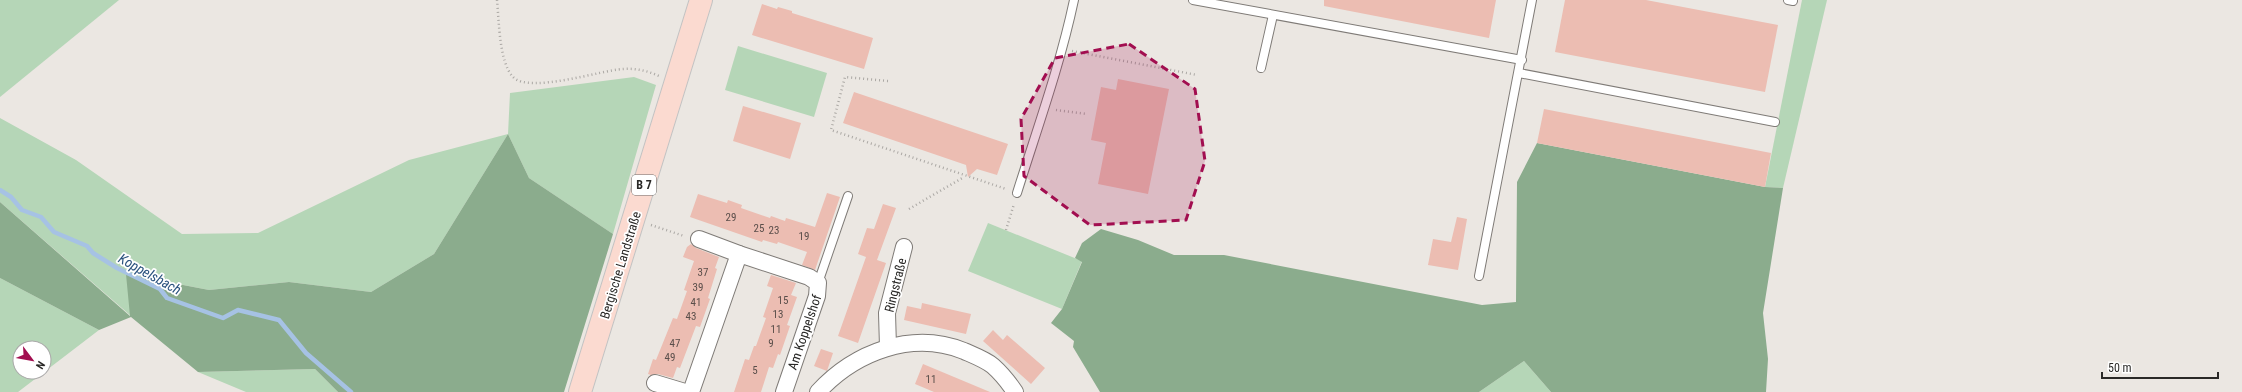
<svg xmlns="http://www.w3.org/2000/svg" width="2242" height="392" viewBox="0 0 2242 392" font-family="'Roboto Condensed',sans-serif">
	<rect width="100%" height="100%" fill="#ebe7e2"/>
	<g fill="#b5d6b7" fill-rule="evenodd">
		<polygon points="0,0 119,0 0,97"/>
		<polygon points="1802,0 1827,0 1783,188 1765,187"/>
		<polygon points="738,46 827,73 814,117 725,90"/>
		<polygon points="634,77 656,85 613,234 529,178 508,134 434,254 371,292 289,282 209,290 127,274 131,316 0,202 0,118 76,160 182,234 258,233 409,160 508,134 510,93"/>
		<polygon points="988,223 1082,261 1062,309 968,271"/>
		<path d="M0,278L99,330L18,392H0ZM20,348H44V372H20Z"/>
		<polygon points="1524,361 1551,392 1479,392"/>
		<polygon points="315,369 338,392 246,392 198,372"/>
	</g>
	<g fill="#8bac8d">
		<polygon points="508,134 529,178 613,234 564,392 338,392 315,369 198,372 131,317 99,330 0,278 0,202 130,316 126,274 209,290 289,282 371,292 434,254"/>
		<polygon points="1537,143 1765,187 1783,188 1763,313 1768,359 1766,392 1551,392 1524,361 1479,392 1100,392 1073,347 1074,341 1051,323 1062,309 1082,262 1075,258 1082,243 1101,229 1138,240 1174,255 1224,255 1482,305 1516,302 1517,182"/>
	</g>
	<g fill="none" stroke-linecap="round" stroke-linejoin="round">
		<polyline stroke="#a6c2e4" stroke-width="4.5" points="0,190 11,197 22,210 41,217 54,232 87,246 93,253 117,268 160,289 167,298 223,318 238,310 279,320 306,353 351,392"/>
	</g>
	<g fill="#ecbdb2">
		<polygon points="1324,0 1496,0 1489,38 1324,6"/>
		<polygon points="1565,0 1646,0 1778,25 1765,92 1555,52"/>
		<polygon points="762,4 777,9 778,7 792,11 792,13 873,38 864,69 752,35"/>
		<polygon points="1118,79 1169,89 1148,194 1098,184 1106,143 1091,140 1101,87 1116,90"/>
		<polygon points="854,92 1008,144 997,175 977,169 968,177 966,165 843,123"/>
		<polygon points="743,106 801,123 790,159 733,141"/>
		<polygon points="1544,109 1771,153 1765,187 1537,143"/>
		<polygon points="827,193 840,197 815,270 802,265 807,252 778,242 777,244 763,240 762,242 690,217 698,194 727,203 728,200 742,205 741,208 770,218 771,216 785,221 786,218 815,227"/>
		<polygon points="883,204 896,208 877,260 886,263 858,343 838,336 866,257 858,254 867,228 874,229"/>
		<polygon points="1457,217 1467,219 1458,270 1428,265 1433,239 1451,242"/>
		<polygon points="691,244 696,248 719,257 715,268 717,269 708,298 710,299 700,327 696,326 680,368 677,367 673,378 658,374 651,375 648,374 653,359 656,360 673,318 677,319 687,291 684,290 694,261 683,257 687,247"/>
		<polygon points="771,275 796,283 791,295 797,297 787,325 790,326 780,355 778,354 773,368 769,367 761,392 734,392 745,359 749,360 754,346 756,346 766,318 763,317 773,288 767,286"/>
		<polygon points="922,303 971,314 966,334 904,320 907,306 921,309"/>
		<polygon points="993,330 1003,340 1007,335 1045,368 1031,384 983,341"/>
		<polygon points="821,349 833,353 827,371 814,366"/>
		<polygon points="923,364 990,392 934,392 915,384"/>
	</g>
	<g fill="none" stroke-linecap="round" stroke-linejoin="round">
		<defs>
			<g id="lane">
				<polyline points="1193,0 1522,60"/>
				<polyline points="1788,0 1793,1"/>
				<polyline points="1261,68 1273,15"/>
				<polyline points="1519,73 1775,122"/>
				<path d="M1017,193C1037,129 1060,66 1074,0"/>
				<polyline points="1479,276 1532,0"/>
				<polyline points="818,283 848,196"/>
			</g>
			<g id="street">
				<polyline points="699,239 739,254"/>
				<polyline points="888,347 887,313 904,247"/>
				<polyline points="655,383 685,392"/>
				<polyline points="691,392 739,254 809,277 818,283 817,296 784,392"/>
				<path d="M818,392C855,352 912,330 964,351C973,355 986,360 993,366C1002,374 1009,383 1015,392"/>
			</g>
			<polyline id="primary" points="580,392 701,0"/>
		</defs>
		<use href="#lane" stroke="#7f7b77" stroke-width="10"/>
		<use href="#street" stroke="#7f7b77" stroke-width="18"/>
		<use href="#primary" stroke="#c3c3c3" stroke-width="24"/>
		<g stroke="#aba8a4" stroke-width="2.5" stroke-dasharray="1 3" stroke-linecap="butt">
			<path d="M497,0C499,20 499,62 513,77C529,94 602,70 623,69C636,68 648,71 659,76"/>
			<polyline points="1072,51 1197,75"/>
			<polyline points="888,81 845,77 831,130 1006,189"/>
			<polyline points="1056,110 1087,114"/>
			<polyline points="909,209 964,177"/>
			<polyline points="651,225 684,236"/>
			<polyline points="1006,230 1014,204"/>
		</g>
		<use href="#lane" stroke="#fff" stroke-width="8"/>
		<use href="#street" stroke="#fff" stroke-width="16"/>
		<use href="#primary" stroke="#fbdad0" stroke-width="22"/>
	</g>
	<path fill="#a20e50" fill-opacity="0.2" stroke="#a20e50" stroke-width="3" stroke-dasharray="8 5" stroke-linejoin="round" d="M1129,44L1195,89L1205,161L1186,220L1090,225L1024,176L1021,119L1055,58Z"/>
	<g text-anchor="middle" stroke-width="3.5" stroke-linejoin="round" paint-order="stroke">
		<g font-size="11" fill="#5a4e4a">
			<text x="731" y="221">29</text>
			<text x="759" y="232">25</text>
			<text x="774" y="234">23</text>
			<text x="804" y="240">19</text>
			<text x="703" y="276">37</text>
			<text x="698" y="291">39</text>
			<text x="783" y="304">15</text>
			<text x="696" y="306">41</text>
			<text x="778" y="318">13</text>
			<text x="691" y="320">43</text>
			<text x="776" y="333">11</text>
			<text x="675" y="347">47</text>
			<text x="771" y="347">9</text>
			<text x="670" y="361">49</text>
			<text x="755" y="374">5</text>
			<text x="931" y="383">11</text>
		</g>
		<rect fill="#fff" stroke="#6a6968" stroke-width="1" x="632" y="175" width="24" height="20" rx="3"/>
		<g font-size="12" font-weight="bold" fill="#2a2927">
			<text x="644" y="189">B 7</text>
		</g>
		<g font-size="13" fill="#2a2927" stroke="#fff">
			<text transform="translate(620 265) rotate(-73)" y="5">Bergische Landstraße</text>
			<text transform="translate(895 285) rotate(-76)" y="5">Ringstraße</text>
			<text transform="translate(804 332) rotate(-71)" y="5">Am Koppelshof</text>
		</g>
		<g font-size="14" font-style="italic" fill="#2a527e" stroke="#fff">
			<text transform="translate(150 274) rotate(29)" y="5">Koppelsbach</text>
		</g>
	</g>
	<g transform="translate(32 360) rotate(122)"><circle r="19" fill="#ffffff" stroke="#aaa9a9"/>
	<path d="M0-3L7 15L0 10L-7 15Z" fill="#a20e50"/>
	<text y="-6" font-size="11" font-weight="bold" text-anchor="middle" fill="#2a2927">N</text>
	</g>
	<path d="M2102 372v6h116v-6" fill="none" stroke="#2a2927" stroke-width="2"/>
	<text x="2108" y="372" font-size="12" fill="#2a2927" stroke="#ffffff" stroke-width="3" paint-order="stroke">50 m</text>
</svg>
